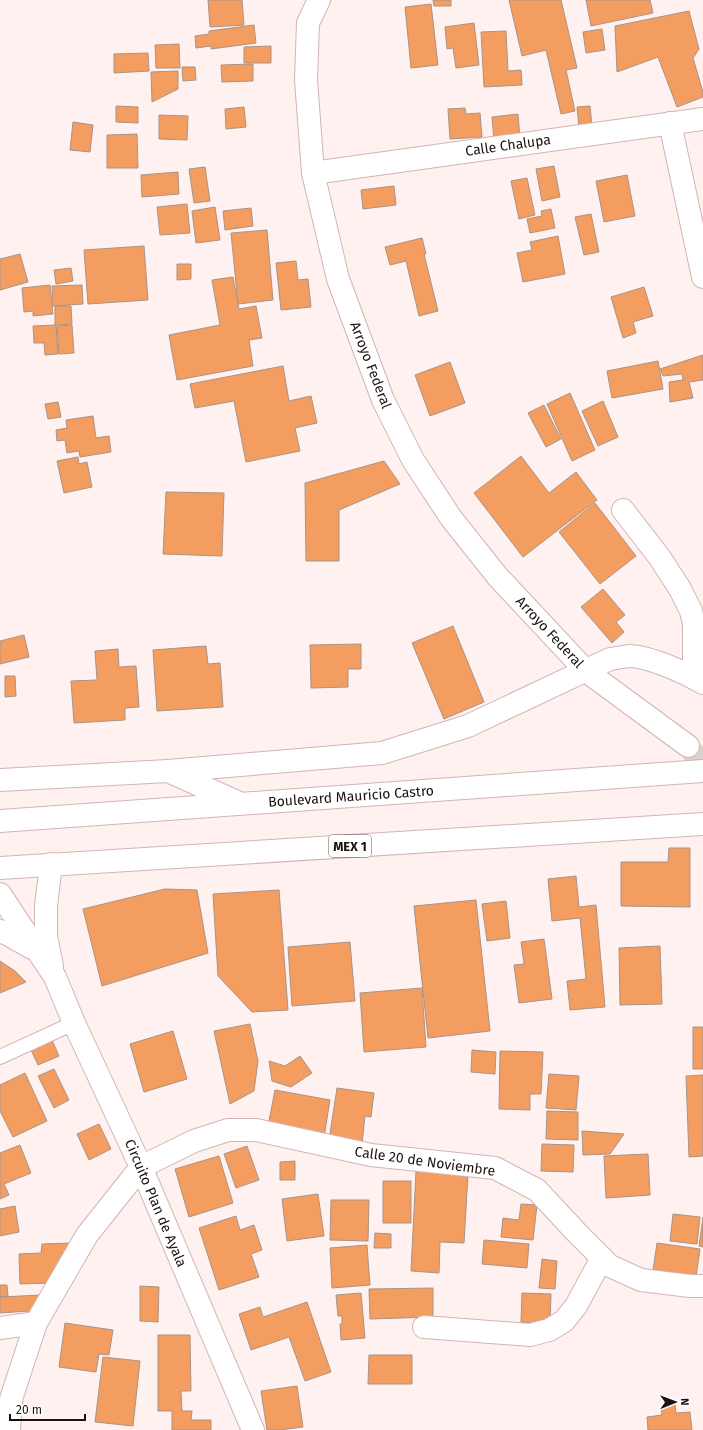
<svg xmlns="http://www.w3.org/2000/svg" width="703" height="1430" viewBox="0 0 703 1430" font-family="'Fira Sans',sans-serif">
	<rect width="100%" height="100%" fill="#fef1f0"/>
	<g fill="#f39d61" stroke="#ab9384">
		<polygon points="208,0 242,0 244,25 210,27"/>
		<polygon points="433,0 451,0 451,6 434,6"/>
		<polygon points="509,0 561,0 577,68 566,70 575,111 561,114 546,50 522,56"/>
		<polygon points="586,0 650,0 653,13 591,26"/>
		<polygon points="431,4 438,65 411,68 405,7"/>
		<polygon points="689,11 699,49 693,58 703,92 703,97 677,107 658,57 617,72 615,26"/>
		<polygon points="474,23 479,65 456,68 453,48 447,49 445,27"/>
		<polygon points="254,25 256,43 211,49 211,46 196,48 195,36 209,34 209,31"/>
		<polygon points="602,29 605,50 586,53 583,32"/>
		<polygon points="506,31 508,71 521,70 522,85 484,87 481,32"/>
		<polygon points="179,44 180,68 156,68 155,45"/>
		<polygon points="271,46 271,63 244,63 244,47"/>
		<polygon points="148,53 149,71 114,73 114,54"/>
		<polygon points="253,64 253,81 222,82 221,65"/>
		<polygon points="182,67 195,67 196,80 183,81"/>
		<polygon points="178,71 178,89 152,102 151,72"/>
		<polygon points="116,106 138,107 138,123 116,122"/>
		<polygon points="590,106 592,126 579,128 577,107"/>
		<polygon points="244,107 246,127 226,129 225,109"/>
		<polygon points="465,108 466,114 480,113 482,137 450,139 448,109"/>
		<polygon points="518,114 520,139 494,141 492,117"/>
		<polygon points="159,115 188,116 187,140 159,139"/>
		<polygon points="73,122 93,125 90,152 70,150"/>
		<polygon points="137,134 138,168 107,168 107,135"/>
		<polygon points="554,166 560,197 542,201 536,169"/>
		<polygon points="205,167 210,201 194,203 189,169"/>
		<polygon points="178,172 179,194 142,197 141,175"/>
		<polygon points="627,175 635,216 604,222 596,181"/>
		<polygon points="527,178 535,215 519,219 511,181"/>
		<polygon points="394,186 396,205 363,209 361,190"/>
		<polygon points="187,204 190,233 160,235 157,207"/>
		<polygon points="215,207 220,240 196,243 192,211"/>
		<polygon points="251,208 253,226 225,230 223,211"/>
		<polygon points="551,209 555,228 530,233 527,219 542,216 541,211"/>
		<polygon points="591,214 599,252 584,255 575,217"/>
		<polygon points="267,230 273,300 238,304 231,233"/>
		<polygon points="558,236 565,274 523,282 517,253 532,250 530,242"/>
		<polygon points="422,238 426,254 424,254 438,311 419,316 406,261 390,265 385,247"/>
		<polygon points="144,246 148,300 88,304 84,250"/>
		<polygon points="20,254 28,282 0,290 0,259"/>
		<polygon points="296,261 298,280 308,279 311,307 281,310 276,263"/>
		<polygon points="177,264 191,264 191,279 177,280"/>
		<polygon points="71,268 73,281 56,284 54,270"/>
		<polygon points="233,277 239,309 256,306 262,338 249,340 253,366 177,380 169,335 220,325 212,280"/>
		<polygon points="50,285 53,314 33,316 33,311 24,312 22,288"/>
		<polygon points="82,285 83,304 53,306 52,286"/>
		<polygon points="644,287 653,316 633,322 636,333 623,338 611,297"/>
		<polygon points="55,306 71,306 72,324 55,325"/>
		<polygon points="56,325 58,354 45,355 44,343 34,343 33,326"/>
		<polygon points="72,325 74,353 59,354 57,326"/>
		<polygon points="703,355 703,380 689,382 693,398 670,402 669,382 683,380 682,374 663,376 660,369"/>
		<polygon points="658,361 663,389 612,398 607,371"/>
		<polygon points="450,362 465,403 430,416 415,375"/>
		<polygon points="283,366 289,401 311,396 317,423 295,428 300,451 246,462 234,401 195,408 190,384"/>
		<polygon points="570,393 595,450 572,461 547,404"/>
		<polygon points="603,401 618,437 598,446 582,411"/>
		<polygon points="58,402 61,417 48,419 45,404"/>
		<polygon points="544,405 561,439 546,447 528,413"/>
		<polygon points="93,416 96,438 109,436 111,452 80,457 79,451 67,453 65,440 57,441 56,430 67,428 66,420"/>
		<polygon points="521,456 549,493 576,472 597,500 523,557 474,493"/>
		<polygon points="78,457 79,464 87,462 92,487 64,493 57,461"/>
		<polygon points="384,461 400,484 339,510 339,561 306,561 305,483"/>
		<polygon points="166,492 224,493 222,556 163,554"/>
		<polygon points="595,503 636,556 600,584 559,532"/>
		<polygon points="603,589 625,615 616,622 624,632 612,643 581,607"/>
		<polygon points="453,626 484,702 444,719 412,643"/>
		<polygon points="24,635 29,657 0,664 0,641"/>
		<polygon points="361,644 361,669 348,669 348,687 311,688 310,645"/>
		<polygon points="206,646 208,664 220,663 223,707 157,711 153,650"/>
		<polygon points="118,649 119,667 136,666 139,707 125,708 125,720 74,723 71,681 97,680 95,651"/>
		<polygon points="5,676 15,676 16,696 5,697"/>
		<polygon points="669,848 690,848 690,907 621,906 621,862 668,862"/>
		<polygon points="576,876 579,907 596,905 605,1007 570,1010 567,981 586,979 580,918 552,921 548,879"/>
		<polygon points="165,889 197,890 208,953 102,986 83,909"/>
		<polygon points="279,890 288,1010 252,1012 218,976 213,894"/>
		<polygon points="476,900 490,1031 428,1038 414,906"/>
		<polygon points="506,901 510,938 487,941 482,904"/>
		<polygon points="544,939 552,999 519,1003 514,965 524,964 521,942"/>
		<polygon points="350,942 355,1001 292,1006 288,947"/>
		<polygon points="660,946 662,1004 620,1005 619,948"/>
		<polygon points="0,961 15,971 26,982 0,993"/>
		<polygon points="422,988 426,1047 364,1052 360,993"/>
		<polygon points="250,1024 258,1061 254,1091 230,1104 214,1031"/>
		<rect x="693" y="1027" width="10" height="42"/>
		<polygon points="173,1031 187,1079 144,1092 130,1044"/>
		<polygon points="52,1040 59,1056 38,1065 31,1050"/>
		<polygon points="472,1050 496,1052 495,1074 471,1072"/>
		<polygon points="500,1051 543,1052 541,1094 530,1094 530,1110 499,1109"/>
		<polygon points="300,1056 312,1073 291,1087 272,1081 269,1061 285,1066"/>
		<polygon points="54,1069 69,1100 54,1108 38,1076"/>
		<polygon points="25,1073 47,1121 13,1137 0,1111 0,1085"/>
		<polygon points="549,1074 579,1076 576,1110 546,1108"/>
		<polygon points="703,1075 703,1156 689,1157 686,1076"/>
		<polygon points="337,1088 374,1093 371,1117 365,1116 362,1144 329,1140"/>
		<polygon points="275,1090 330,1100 324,1137 268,1126"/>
		<polygon points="547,1111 578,1112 578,1140 546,1139"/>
		<polygon points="99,1124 111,1149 89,1160 77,1134"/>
		<polygon points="582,1131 624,1134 610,1154 583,1155"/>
		<polygon points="542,1144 574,1145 573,1172 541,1171"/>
		<polygon points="20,1145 31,1173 4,1184 9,1195 0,1199 0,1153"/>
		<polygon points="247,1146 259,1180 236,1188 224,1154"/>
		<polygon points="648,1154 650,1195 606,1198 604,1156"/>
		<polygon points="219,1156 233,1203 189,1217 175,1169"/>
		<polygon points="295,1161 295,1180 280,1180 280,1162"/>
		<polygon points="416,1171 468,1174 464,1243 440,1242 439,1273 411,1271"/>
		<rect x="383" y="1181" width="28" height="42"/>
		<polygon points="318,1194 324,1236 287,1241 282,1199"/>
		<polygon points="331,1200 369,1200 368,1241 330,1240"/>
		<polygon points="521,1204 537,1205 533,1240 501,1237 503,1218 519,1220"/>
		<polygon points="15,1206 19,1232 0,1236 0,1209"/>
		<polygon points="673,1214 700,1217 697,1244 670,1241"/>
		<polygon points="236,1216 240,1230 254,1225 262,1250 251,1254 259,1277 219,1290 199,1228"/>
		<polygon points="703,1217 703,1247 699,1246"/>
		<polygon points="375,1233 391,1234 391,1248 374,1248"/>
		<polygon points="484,1240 529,1244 527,1268 482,1264"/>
		<polygon points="71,1243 49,1283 20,1284 19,1254 41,1253 42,1244"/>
		<polygon points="657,1243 700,1249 695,1283 652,1277"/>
		<polygon points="367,1245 370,1285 332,1288 330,1248"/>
		<polygon points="542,1259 557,1261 555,1289 539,1288"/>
		<polygon points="0,1285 7,1285 8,1296 0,1297"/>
		<polygon points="140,1286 159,1287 158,1322 140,1321"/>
		<polygon points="433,1288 433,1317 370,1319 369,1289"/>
		<polygon points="361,1293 365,1338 341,1340 340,1324 342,1324 342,1316 338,1316 336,1295"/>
		<polygon points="522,1293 551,1294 550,1324 521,1322"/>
		<polygon points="41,1295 30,1311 0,1313 0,1297"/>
		<polygon points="307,1302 331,1372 305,1381 289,1337 251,1350 239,1314 260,1307 263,1317"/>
		<polygon points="65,1323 113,1330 109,1355 99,1354 96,1372 59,1367"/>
		<polygon points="158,1335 190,1335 191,1391 181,1391 182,1411 192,1411 191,1420 211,1420 211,1430 172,1430 172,1411 158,1411"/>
		<polygon points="369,1355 412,1355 412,1384 368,1384"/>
		<polygon points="103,1357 140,1361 133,1426 95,1422"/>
		<polygon points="297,1386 303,1427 280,1430 267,1430 261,1391"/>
		<polygon points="675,1404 676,1413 690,1412 692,1430 648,1430 647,1417 662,1415 661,1406"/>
	</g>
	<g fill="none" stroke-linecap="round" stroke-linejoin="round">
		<polyline stroke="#dcd0cf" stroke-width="22" stroke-dasharray="22 11" stroke-linecap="butt" points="688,746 703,765"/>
		<defs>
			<polyline id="service" points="0,1057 74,1023"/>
			<g id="minor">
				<polyline points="319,0 308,23 306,80 313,173 338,279 383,400 413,460 451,518 498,577 586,671 688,746"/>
				<polyline points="670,123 703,277"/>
				<polyline points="313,173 703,119"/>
				<polyline points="623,510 660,558 680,589 691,611 694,624 694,678"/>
				<polyline points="51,864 46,906 46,936 52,966"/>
				<polyline points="0,894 55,977 74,1023 141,1167 253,1430"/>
				<polyline points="0,931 7,934 32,948"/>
				<polyline points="424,1327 530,1335 549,1330 564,1321 576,1306 602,1258"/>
				<polyline points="0,1328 36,1323"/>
				<polyline points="9,1430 11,1399 36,1323 87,1235 141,1167 194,1141 228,1130 256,1130 371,1155 495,1168 537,1190 577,1233 610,1266 641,1280 690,1286 703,1286"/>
			</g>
			<path id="tertiary" d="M0,780L168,771L382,753L468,726L610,659C616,658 623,657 629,656C649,656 686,673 703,683"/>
			<g id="primary">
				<polyline points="168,771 237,802"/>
				<polyline points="0,821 703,771"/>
				<polyline points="0,868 703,824"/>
			</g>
		</defs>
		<use href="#service" stroke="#d3b4b3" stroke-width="16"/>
		<use href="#minor" stroke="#d3b4b3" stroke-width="24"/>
		<use href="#tertiary" stroke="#d3b4b3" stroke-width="24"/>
		<use href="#primary" stroke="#d3b4b3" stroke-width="24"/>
		<use href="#service" stroke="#fff" stroke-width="14"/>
		<use href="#minor" stroke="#fff" stroke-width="22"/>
		<use href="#tertiary" stroke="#fff" stroke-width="22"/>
		<use href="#primary" stroke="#fff" stroke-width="22"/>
	</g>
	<g text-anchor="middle" stroke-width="4" stroke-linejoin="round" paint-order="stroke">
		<rect fill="#fff" stroke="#605958" stroke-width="1" x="329" y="835" width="42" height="22" rx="3"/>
		<g font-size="13" font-weight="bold" fill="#1c1211">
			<text x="350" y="851">MEX 1</text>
		</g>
		<g font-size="14" fill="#1c1211" stroke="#fff">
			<text transform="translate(508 145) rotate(-8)" y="5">Calle Chalupa</text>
			<text transform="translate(371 365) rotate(69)" y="5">Arroyo Federal</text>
			<text transform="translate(550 632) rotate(47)" y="5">Arroyo Federal</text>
			<text transform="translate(351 796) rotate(-4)" y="5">Boulevard Mauricio Castro</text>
			<text transform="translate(425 1161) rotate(8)" y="5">Calle 20 de Noviembre</text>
			<text transform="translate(156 1203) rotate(67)" y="5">Circuito Plan de Ayala</text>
		</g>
	</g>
	<g transform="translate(675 1402) rotate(89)" stroke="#ffffff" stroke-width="3" paint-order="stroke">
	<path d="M0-3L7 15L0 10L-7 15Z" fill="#1c1211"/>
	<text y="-6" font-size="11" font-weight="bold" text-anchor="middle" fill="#1c1211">N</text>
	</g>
	<path d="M10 1414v6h75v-6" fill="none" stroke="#1c1211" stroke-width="2"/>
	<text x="16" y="1414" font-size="12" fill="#1c1211" stroke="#ffffff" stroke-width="3" paint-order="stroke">20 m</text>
</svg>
